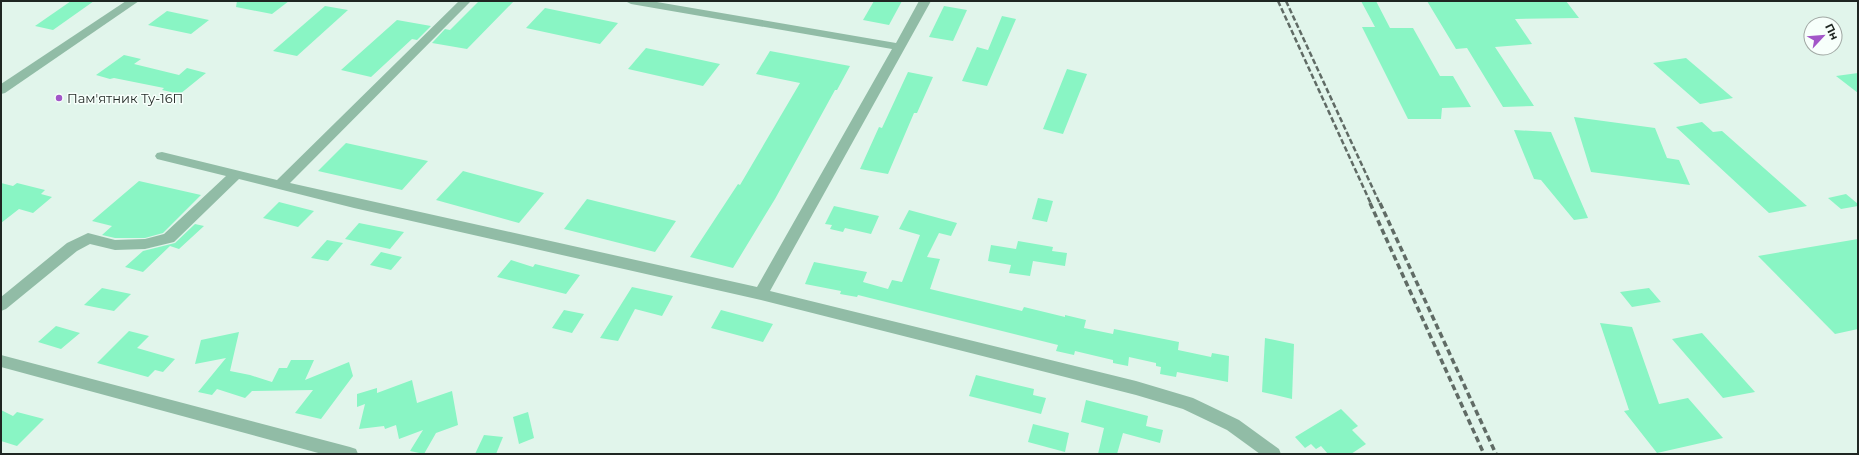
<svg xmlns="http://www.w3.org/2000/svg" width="1859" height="455" viewBox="0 0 1859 455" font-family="Montserrat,sans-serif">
	<rect width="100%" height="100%" fill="#e1f5eb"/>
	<g fill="#89f5c4">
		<polygon points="71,1 94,1 53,30 35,26"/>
		<polygon points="237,1 289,1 272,14 236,7"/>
		<polygon points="479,1 514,1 467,49 432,43 445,29 450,30"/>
		<polygon points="874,1 902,1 889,25 863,20"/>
		<polygon points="1361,1 1376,1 1390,28 1413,28 1440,76 1453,76 1471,107 1442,108 1441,119 1408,119 1362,27 1375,27"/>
		<polygon points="1427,1 1566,1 1579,18 1515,19 1532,44 1495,47 1534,106 1503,107 1467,48 1456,49"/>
		<polygon points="325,6 348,10 297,56 273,51"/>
		<polygon points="944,6 967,10 953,41 929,37"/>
		<polygon points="545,8 618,23 600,44 526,28"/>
		<polygon points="167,11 209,20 191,34 148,25"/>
		<polygon points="1002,16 1016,19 987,86 962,81 977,47 988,50"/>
		<polygon points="397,20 431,26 417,40 412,39 371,77 341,70"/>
		<polygon points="646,48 720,64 703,86 628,69"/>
		<polygon points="770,51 850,66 837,90 835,90 775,199 733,268 690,257 738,184 740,185 800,83 756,74"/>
		<polygon points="124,55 141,59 134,64 179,75 187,68 206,73 180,94 162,90 164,88 114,78 110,79 96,75"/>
		<polygon points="1686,58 1733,98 1700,104 1653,63"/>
		<polygon points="1067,69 1087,74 1063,134 1043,129"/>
		<polygon points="908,72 933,77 917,113 914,113 888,174 860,169 879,127 882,128"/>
		<polygon points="1858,73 1858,93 1836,76"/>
		<polygon points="1574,117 1655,128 1667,158 1679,160 1690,185 1591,172"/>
		<polygon points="1702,122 1713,132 1722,131 1807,206 1769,213 1676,127"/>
		<polygon points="1514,130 1551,132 1588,218 1574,220 1541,180 1534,179"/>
		<polygon points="346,143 428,161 402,190 318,171"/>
		<polygon points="463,171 544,193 519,223 436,200"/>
		<polygon points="139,181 201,195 163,233 145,238 115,238 102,235 112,226 92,221"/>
		<polygon points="1,183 13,186 17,183 45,190 41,194 52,197 33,213 19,209 1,223"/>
		<polygon points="1846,194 1858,204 1858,206 1841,209 1828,198"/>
		<polygon points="1038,198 1053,201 1047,222 1032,219"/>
		<polygon points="587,199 676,221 655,252 564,229"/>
		<polygon points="279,202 314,211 298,227 263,218"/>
		<polygon points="834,206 879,216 871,234 845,228 843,232 830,229 832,225 825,224"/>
		<polygon points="909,210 957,223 951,236 939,233 927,257 940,259 930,289 1022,311 1024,307 1065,317 1065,315 1086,320 1084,328 1113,334 1114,329 1179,342 1178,350 1211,357 1212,353 1229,356 1228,382 1177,372 1176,377 1160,374 1161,367 1156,366 1156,363 1129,357 1128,366 1113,363 1113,360 1075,351 1074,355 1056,351 1058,345 858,295 857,297 840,294 841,291 805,284 814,262 867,272 863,282 888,289 892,280 902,282 920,235 899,229"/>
		<polygon points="359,223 404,232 390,249 345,239"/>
		<polygon points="195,224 204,226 179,249 170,246 143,272 125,267 143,251 175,243"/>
		<polygon points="1858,239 1858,329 1835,334 1758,256"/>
		<polygon points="327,240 343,243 328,261 311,258"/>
		<polygon points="1018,241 1053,247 1052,251 1067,253 1065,266 1033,261 1030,276 1009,273 1011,265 988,261 991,245 1016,249"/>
		<polygon points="381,252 402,257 391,270 370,265"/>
		<polygon points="511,260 533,267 535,264 580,275 566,294 497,277"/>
		<polygon points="632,287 673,296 662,316 635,309 618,341 600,338"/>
		<polygon points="102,288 131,294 114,311 84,305"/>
		<polygon points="1649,288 1661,302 1632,307 1620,292"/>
		<polygon points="564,310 584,314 572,333 552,328"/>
		<polygon points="721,310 773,324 763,342 711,328"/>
		<polygon points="1600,323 1632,327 1659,404 1688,398 1723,438 1657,453 1624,411 1629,410"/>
		<polygon points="56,326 80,333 61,349 38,342"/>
		<polygon points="129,331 149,336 137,348 175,359 163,372 155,370 148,377 97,363"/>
		<polygon points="239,332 230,371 250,375 272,382 279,368 287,368 291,360 314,360 305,380 349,362 353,376 321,419 295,413 313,390 252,391 245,398 217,389 212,395 198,392 226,358 195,364 201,340"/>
		<polygon points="1702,333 1755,392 1723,398 1672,339"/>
		<polygon points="1265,338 1294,344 1292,399 1262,392"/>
		<polygon points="976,375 1034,389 1033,395 1046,398 1041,414 969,396"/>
		<polygon points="412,380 417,403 452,391 458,425 436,433 424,454 410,451 423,430 399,439 396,425 385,429 384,426 359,429 365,404 357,407 357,394 377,388 377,393"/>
		<polygon points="1086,400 1148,416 1146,426 1163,430 1160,443 1123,433 1117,454 1098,454 1104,428 1081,422"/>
		<polygon points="1341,409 1358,426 1352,430 1366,444 1351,454 1328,454 1321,446 1316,449 1311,444 1305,448 1295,437"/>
		<polygon points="1,410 13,416 17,412 44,419 17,446 1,441"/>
		<polygon points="528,412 534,438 519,444 513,417"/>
		<polygon points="1033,424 1069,433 1065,452 1028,442"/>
		<polygon points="484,435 503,437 496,454 475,454"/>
	</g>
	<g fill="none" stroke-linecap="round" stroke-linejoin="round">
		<g fill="#91bca6" fill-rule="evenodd">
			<polygon points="126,1 139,1 5,93 1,94 1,84"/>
			<polygon points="459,1 471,1 290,183 757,287 892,49 631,4 625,1 651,1 896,43 919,1 931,1 770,291 1136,381 1193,398 1239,420 1279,449 1281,454 1260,454 1227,430 1183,409 1136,395 761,300 354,208 239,179 174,242 145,249 115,250 90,244 77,251 6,309 1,311 1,297 67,243 88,233 115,240 145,239 164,234 226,176 157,159 155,156 157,153 162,152 277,180"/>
			<polygon points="1,355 350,447 356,449 358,454 322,454 1,367"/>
		</g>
		<g stroke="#606b65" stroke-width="2.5" stroke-dasharray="5.5 2.5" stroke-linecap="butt">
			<polyline points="1278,1 1371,204"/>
			<polyline points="1286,1 1380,204"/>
		</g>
		<g stroke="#606b65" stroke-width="3.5" stroke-dasharray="6 3.5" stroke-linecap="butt">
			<polyline points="1370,203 1484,454"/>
			<polyline points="1380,203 1496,454"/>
		</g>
	</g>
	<circle fill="#a256c8" stroke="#f7fffb" stroke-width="1.5" cx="59" cy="98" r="4"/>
	<g text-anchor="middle" stroke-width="3" stroke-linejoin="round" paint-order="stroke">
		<g font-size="13" fill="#1f2622" stroke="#f7fffb" text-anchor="start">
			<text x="67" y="103">Пам'ятник Ту-16П</text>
		</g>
	</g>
	<rect width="1859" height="455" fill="none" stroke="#1f2622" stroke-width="4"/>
	<g transform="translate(1823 36) rotate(64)"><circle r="19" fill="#f7fffb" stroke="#a1a8a4"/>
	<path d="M0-3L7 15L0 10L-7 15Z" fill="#a256c8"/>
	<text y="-6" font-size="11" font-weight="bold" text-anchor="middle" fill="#1f2622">Пн</text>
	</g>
</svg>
